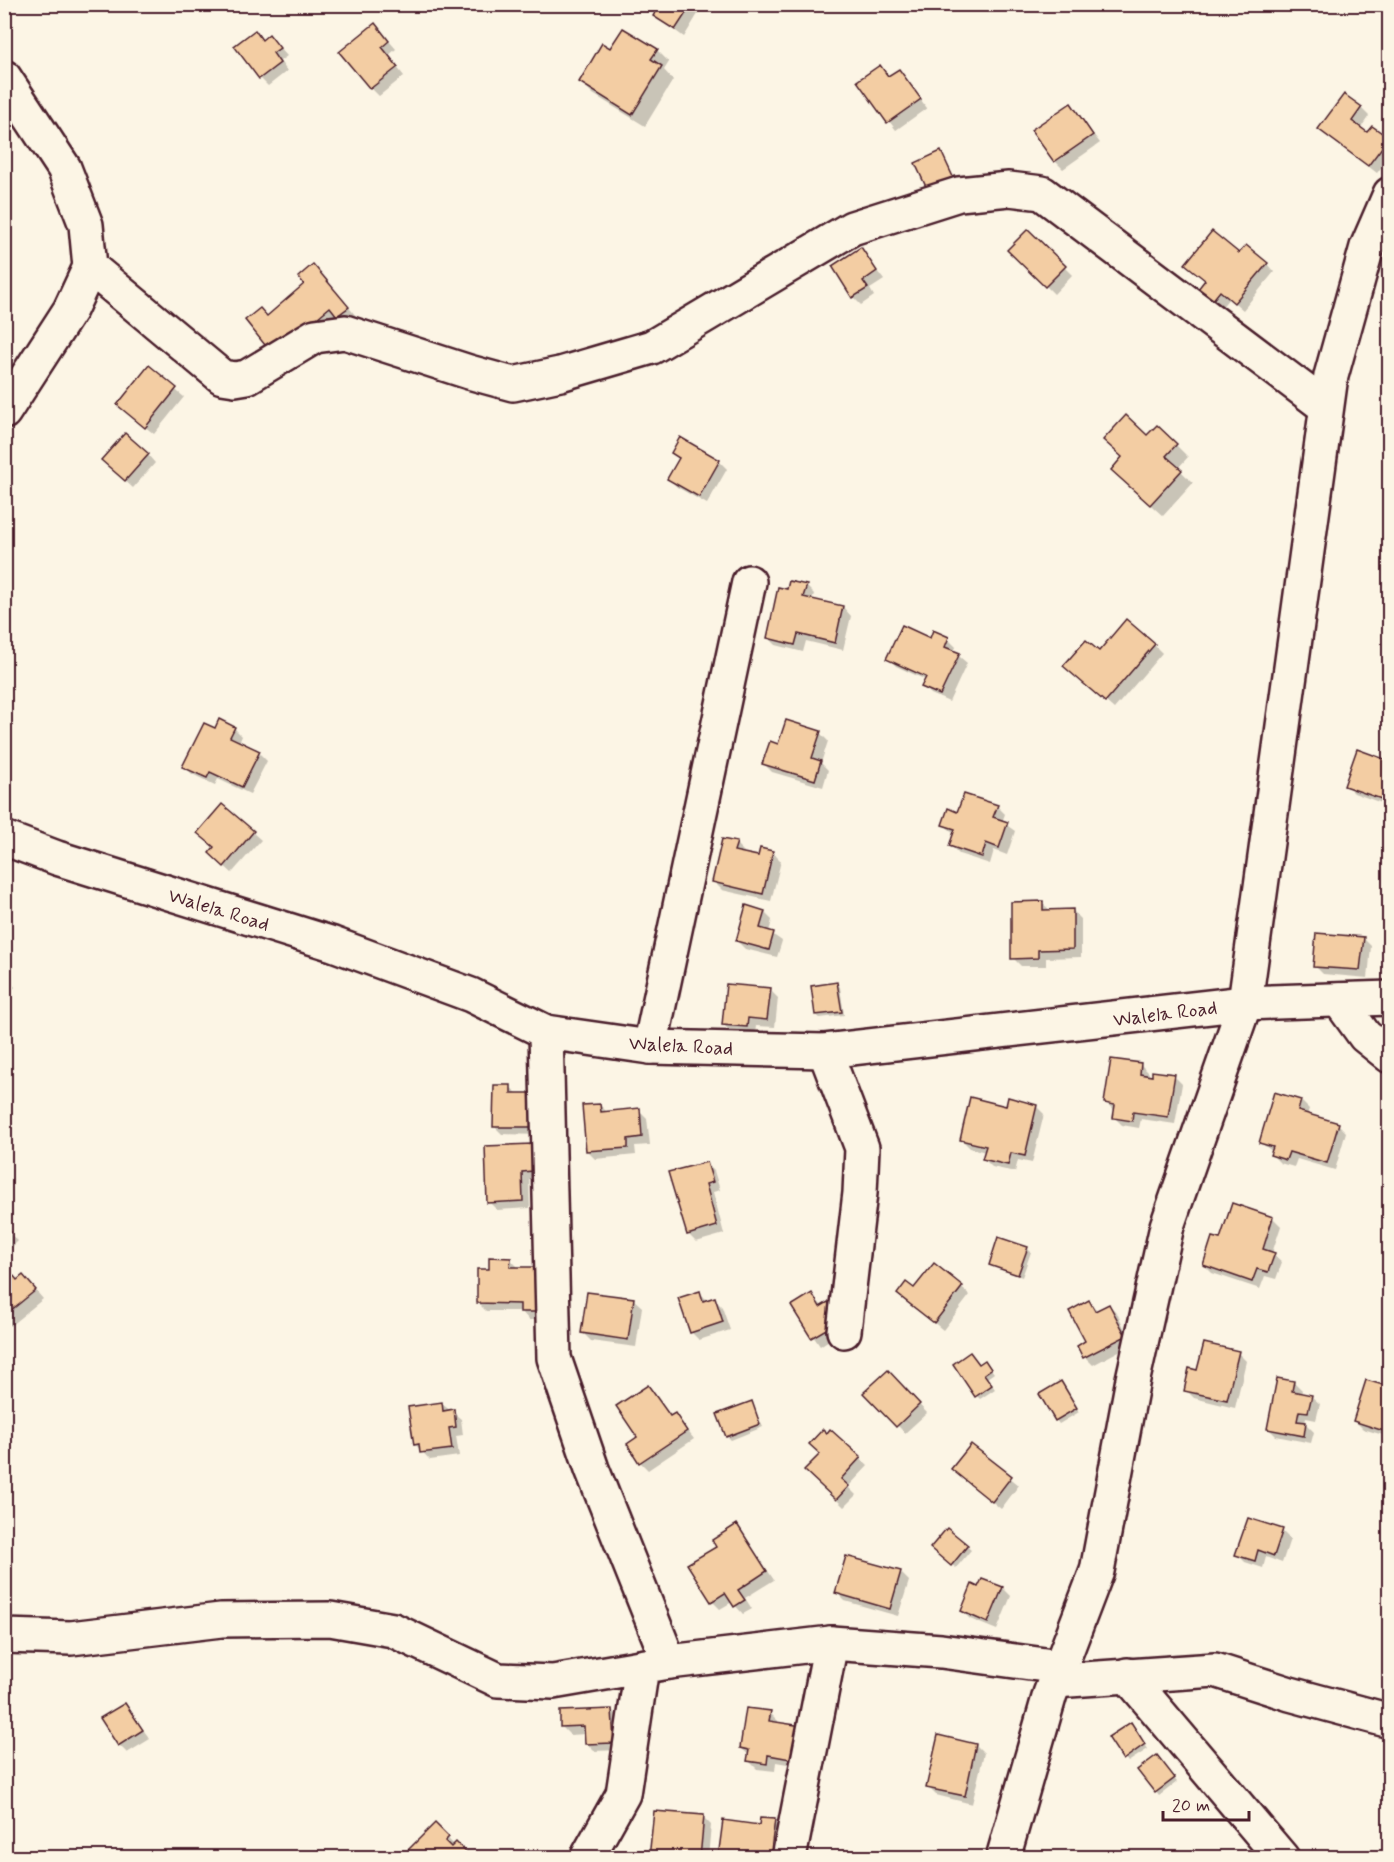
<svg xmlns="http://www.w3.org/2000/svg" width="1394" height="1862" viewBox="0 0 1394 1862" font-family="Mynerve,sans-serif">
	<rect width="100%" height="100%" fill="#fcf5e5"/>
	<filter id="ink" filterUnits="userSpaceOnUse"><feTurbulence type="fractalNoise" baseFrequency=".0167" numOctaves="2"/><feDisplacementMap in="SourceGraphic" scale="12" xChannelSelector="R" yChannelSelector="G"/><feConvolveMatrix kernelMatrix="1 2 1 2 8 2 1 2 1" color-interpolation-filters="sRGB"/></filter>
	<g filter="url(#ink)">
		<g fill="#0003">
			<polygon points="662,4 704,4 684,37 655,16"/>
			<polygon points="375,25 396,49 388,56 404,76 379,96 371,88"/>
			<polygon points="255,32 263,41 269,36 287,56 280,61 287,71 268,86 260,78"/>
			<polygon points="611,50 657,50 669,62 664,70 673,80 645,126 593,94 581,82"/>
			<polygon points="880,67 890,77 899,71 927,108 896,130 859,82"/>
			<polygon points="1071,105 1100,143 1063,169 1055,161"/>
			<polygon points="1361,108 1369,116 1360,129 1367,135 1372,128 1390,141 1390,156 1377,173 1320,129"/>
			<polygon points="941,153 955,180 928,188"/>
			<polygon points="1028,231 1072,275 1054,294 1010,250"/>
			<polygon points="860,249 884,280 870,289 874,296 861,305 853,297"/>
			<polygon points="1239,255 1267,264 1274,272 1243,310 1229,298 1221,308 1207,297 1206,281 1187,264"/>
			<polygon points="321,274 356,316 346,323 338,315 282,361 268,317"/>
			<polygon points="149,368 184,397 154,434 127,412"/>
			<polygon points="1148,437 1176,445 1188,457 1178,468 1193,483 1163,516 1125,482"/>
			<polygon points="673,452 719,461 727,469 707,504 677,487 669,479 680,460"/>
			<polygon points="148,455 155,463 133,488 111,468"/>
			<polygon points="806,586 814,594 812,600 843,607 851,616 843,650 806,641 803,652 776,645 768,637 788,591"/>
			<polygon points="931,639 948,639 956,647 954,652 967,663 949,702 931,694 923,686 926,680 896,666 888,658"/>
			<polygon points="1154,645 1162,653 1114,709 1065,666 1100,653"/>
			<polygon points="234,728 242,736 239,743 259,753 267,761 250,794 218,779 215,785 192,774 184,766 215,730"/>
			<polygon points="820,733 828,741 821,763 828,770 823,787 772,772 764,764"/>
			<polygon points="1390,762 1390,806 1354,793 1346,785"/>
			<polygon points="223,806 261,840 232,873 219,861 215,848"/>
			<polygon points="997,806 1005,814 1002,822 1015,831 1007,855 994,850 990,864 959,854 951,846 955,834 944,825 958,814"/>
			<polygon points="736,844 744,852 743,854 759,858 773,853 781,861 771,901 722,890 714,882"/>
			<polygon points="1042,903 1051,911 1073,911 1081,919 1081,957 1046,958 1046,966 1021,966 1013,958"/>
			<polygon points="764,912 772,920 769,932 782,941 777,957 745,949 737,941"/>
			<polygon points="1363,938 1371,946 1368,978 1323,974 1315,966"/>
			<polygon points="4,977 15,987 4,998"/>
			<polygon points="837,984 840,987 844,1015 820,1018 816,1015"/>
			<polygon points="770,990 778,998 775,1027 756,1026 755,1035 731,1032 723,1024"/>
			<polygon points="1141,1065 1149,1073 1148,1076 1174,1076 1182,1084 1175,1124 1141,1119 1139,1128 1122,1125 1114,1117 1115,1111 1106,1103"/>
			<polygon points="510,1087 518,1094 541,1135 502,1134 494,1126"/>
			<polygon points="1301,1101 1309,1109 1307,1115 1338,1124 1346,1132 1335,1170 1297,1159 1294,1167 1280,1163 1272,1155 1273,1152 1261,1143"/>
			<polygon points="600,1105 608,1113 639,1110 647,1118 650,1145 635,1146 636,1155 595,1159 587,1151"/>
			<polygon points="1036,1106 1044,1114 1032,1163 1018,1160 1015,1172 992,1167 984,1159 986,1152 970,1148 962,1140 1007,1108"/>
			<polygon points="531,1146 539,1154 540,1179 529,1179 530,1208 497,1210 489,1202"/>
			<polygon points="706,1163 714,1171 720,1190 713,1192 724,1234 696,1242 688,1234"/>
			<polygon points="4,1213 9,1217 4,1222"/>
			<polygon points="1273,1218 1281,1226 1272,1253 1282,1262 1276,1279 1265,1276 1260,1289 1212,1273 1204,1265 1221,1241"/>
			<polygon points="4,1229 18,1241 4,1255"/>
			<polygon points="1027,1248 1031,1252 1022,1277 991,1265"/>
			<polygon points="510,1259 518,1267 547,1320 529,1320 521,1311 486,1311 478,1303 490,1271"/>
			<polygon points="934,1265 970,1295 943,1330 899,1294 914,1290"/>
			<polygon points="4,1266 18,1281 31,1285 43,1299 10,1326 4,1320"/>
			<polygon points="699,1292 708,1301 714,1299 722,1307 730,1330 699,1340 691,1332"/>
			<polygon points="811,1295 846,1329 820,1346 793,1307"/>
			<polygon points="633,1299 642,1307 636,1347 591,1341 583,1333"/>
			<polygon points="1089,1302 1098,1311 1109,1305 1117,1313 1132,1344 1093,1365 1085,1357"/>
			<polygon points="1238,1353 1246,1361 1235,1408 1194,1398 1186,1390 1198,1372"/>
			<polygon points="979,1365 988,1365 994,1373 987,1378 995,1389 980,1399 977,1396"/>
			<polygon points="888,1372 927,1413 905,1433 865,1393"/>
			<polygon points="1294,1382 1302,1390 1301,1394 1311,1396 1320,1404 1316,1420 1306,1418 1305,1423 1314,1432 1311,1443 1276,1436 1268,1428"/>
			<polygon points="648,1386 671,1417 675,1415 694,1439 648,1470 640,1462 639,1438"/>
			<polygon points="1064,1387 1079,1412 1059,1424 1056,1420"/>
			<polygon points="1390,1389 1390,1437 1363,1429 1355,1421"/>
			<polygon points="751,1403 763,1427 731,1440 727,1436"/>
			<polygon points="442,1404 461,1419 463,1435 456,1436 459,1456 430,1460 415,1444"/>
			<polygon points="831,1431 868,1466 848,1487 856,1495 844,1507 806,1470 821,1454"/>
			<polygon points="971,1446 1019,1485 1001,1509 953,1469"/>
			<polygon points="737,1525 774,1580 745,1598 752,1609 743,1614 732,1602 720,1609 712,1601 718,1547"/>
			<polygon points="947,1530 971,1550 956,1568 935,1551"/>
			<polygon points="1282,1531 1290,1539 1282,1563 1266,1557 1263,1568 1245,1562 1237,1554"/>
			<polygon points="847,1558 901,1573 909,1581 898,1616 845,1601 837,1593"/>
			<polygon points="983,1580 1003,1588 1011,1596 997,1630 970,1619 962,1611"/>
			<polygon points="125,1705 150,1739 127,1753 119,1745"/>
			<polygon points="612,1710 620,1718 621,1750 594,1751 586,1743 586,1734 570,1735 562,1727"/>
			<polygon points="770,1713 778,1721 778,1724 804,1767 776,1762 775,1771 757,1769 749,1761 750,1756 741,1748"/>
			<polygon points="1134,1728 1148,1749 1128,1762 1110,1738"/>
			<polygon points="976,1745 984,1753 972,1804 936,1795 928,1787"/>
			<polygon points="1160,1760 1177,1782 1159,1796 1139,1770"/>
			<polygon points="703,1817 711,1825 708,1858 651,1858"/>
			<polygon points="774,1821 782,1829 778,1858 719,1858 760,1826"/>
			<polygon points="435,1825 455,1846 469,1858 410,1858"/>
		</g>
		<g fill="#f3cda3" stroke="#4a1f2b" stroke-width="1.5">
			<polygon points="660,4 692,4 675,30 653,16"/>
			<polygon points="375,23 389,41 382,47 398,67 370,89 339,52"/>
			<polygon points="623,28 658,49 651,59 662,66 632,115 579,82 602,43 610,48"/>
			<polygon points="255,30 262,40 269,34 280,48 273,53 280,63 259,79 234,46"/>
			<polygon points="880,65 888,76 899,69 921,99 887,123 857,81"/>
			<polygon points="1344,94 1362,107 1352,121 1367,132 1372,126 1389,138 1368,166 1318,129"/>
			<polygon points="1071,103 1093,135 1054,162 1031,130"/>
			<polygon points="941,151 953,177 927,189 915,163"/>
			<polygon points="1028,229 1066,266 1045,287 1007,250"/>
			<polygon points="1212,231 1239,253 1246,245 1268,263 1234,303 1220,291 1212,301 1198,289 1205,280 1185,264"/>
			<polygon points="861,247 877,271 863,281 868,288 852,298 832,266"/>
			<polygon points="313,264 349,307 337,316 330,307 273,355 245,320 260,308 267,316 304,284 298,277"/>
			<polygon points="149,365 177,388 145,428 117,405"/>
			<polygon points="1126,415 1147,435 1157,425 1177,444 1166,456 1182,470 1150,505 1111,470 1122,457 1103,440"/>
			<polygon points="125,433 149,454 125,481 101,460"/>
			<polygon points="680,437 720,460 699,497 667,479 679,458 671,453"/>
			<polygon points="789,581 807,585 803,597 843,606 835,643 798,634 795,645 767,638 778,587 787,589"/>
			<polygon points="1126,619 1155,644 1105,702 1063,666 1086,640 1099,651"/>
			<polygon points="902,625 930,638 933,630 949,637 945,647 960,653 940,695 921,687 926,677 886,659"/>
			<polygon points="219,719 235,727 230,737 260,751 242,787 210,772 207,778 182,767 204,723 215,728"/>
			<polygon points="786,720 821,731 812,758 821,761 815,780 762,764 770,741 778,744"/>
			<polygon points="1357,749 1390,761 1390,802 1344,786"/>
			<polygon points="964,794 998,805 993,817 1008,822 999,848 986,843 982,857 949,846 955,829 942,825 948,808 957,812"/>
			<polygon points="222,804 254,831 224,867 209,853 214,847 197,833"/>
			<polygon points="722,839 737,842 734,851 758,856 760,848 773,851 763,894 712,882"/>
			<polygon points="1043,901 1043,910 1073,909 1073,949 1038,950 1038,958 1011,959 1011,902"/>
			<polygon points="746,905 765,911 760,928 774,932 769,950 736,941"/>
			<polygon points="1316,933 1364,937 1360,970 1313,967"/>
			<polygon points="4,975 12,982 4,991"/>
			<polygon points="837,982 842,1012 815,1015 811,986"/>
			<polygon points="726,984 771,988 767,1020 748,1018 747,1027 722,1025"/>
			<polygon points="1111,1059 1141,1063 1140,1074 1152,1076 1152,1071 1175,1074 1168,1117 1133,1112 1132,1121 1113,1118 1115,1105 1104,1103"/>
			<polygon points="494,1085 511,1085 511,1093 534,1093 533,1127 493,1127"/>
			<polygon points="1274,1092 1301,1100 1298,1111 1339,1123 1327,1163 1289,1152 1286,1160 1270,1155 1273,1147 1259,1143"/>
			<polygon points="970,1097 1006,1106 1008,1097 1037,1105 1025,1156 1011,1153 1008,1165 982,1159 986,1146 960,1140"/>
			<polygon points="600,1104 601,1112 640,1108 642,1137 628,1139 628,1148 586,1151 582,1105"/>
			<polygon points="532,1144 533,1171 522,1172 523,1201 487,1203 485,1146"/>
			<polygon points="707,1162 713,1182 706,1184 717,1226 687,1235 668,1172"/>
			<polygon points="1232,1203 1273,1217 1263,1249 1275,1253 1268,1272 1257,1269 1252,1282 1203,1265 1212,1237 1220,1239"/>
			<polygon points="4,1227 11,1232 4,1239"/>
			<polygon points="998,1237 1028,1247 1018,1275 989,1265"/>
			<polygon points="489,1257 511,1258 510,1267 540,1267 540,1312 520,1312 520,1304 477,1303 477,1269 489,1269"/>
			<polygon points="934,1263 963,1286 934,1323 897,1294 906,1282 914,1288"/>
			<polygon points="4,1264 17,1280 23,1275 36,1290 4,1316"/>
			<polygon points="700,1291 703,1301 715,1297 723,1322 690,1333 678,1298"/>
			<polygon points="587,1292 634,1298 628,1340 581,1333"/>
			<polygon points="812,1293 820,1307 828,1302 840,1321 811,1338 791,1306"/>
			<polygon points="1089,1300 1095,1311 1109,1304 1126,1336 1083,1358 1077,1346 1085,1341 1069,1311"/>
			<polygon points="1204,1343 1239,1351 1227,1400 1184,1391 1189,1368 1197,1370"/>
			<polygon points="970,1352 979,1364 985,1360 991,1369 984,1374 992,1385 975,1397 953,1364"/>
			<polygon points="888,1370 920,1404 896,1427 863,1393"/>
			<polygon points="1277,1378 1294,1381 1292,1391 1312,1395 1308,1412 1299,1411 1297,1421 1306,1422 1304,1436 1267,1429"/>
			<polygon points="1366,1380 1390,1387 1390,1433 1353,1421"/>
			<polygon points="1061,1381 1077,1408 1055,1421 1039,1394"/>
			<polygon points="648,1385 670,1416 675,1413 687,1431 639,1463 627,1444 637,1437 616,1406"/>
			<polygon points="752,1401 760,1424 726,1437 717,1414"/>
			<polygon points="442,1402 443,1411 454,1409 456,1427 449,1428 452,1449 420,1453 419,1444 414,1445 408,1407"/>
			<polygon points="823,1429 827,1433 830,1429 861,1457 841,1479 849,1486 836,1500 804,1470 820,1454 809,1444"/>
			<polygon points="971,1444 1012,1476 992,1502 951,1469"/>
			<polygon points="1248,1518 1283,1529 1274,1556 1258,1550 1255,1561 1235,1555"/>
			<polygon points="737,1524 767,1571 738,1590 745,1600 734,1607 725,1593 711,1602 687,1564 716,1547 712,1540"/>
			<polygon points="947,1528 968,1545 951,1566 930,1548"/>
			<polygon points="846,1556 901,1571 890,1609 835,1593"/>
			<polygon points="982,1579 1003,1587 988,1623 961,1611 972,1584 978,1587"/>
			<polygon points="125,1703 143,1730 118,1746 100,1718"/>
			<polygon points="746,1708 771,1711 769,1721 802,1726 796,1760 768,1755 767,1764 747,1761 749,1750 740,1748"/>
			<polygon points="612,1709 614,1743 585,1744 584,1726 560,1727 560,1711"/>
			<polygon points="1131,1722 1145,1744 1123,1760 1108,1737"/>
			<polygon points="938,1735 976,1744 965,1796 926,1788"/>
			<polygon points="1157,1755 1175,1778 1155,1793 1137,1770"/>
			<polygon points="654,1811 704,1815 700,1858 649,1858"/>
			<polygon points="760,1818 775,1819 770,1858 718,1858 723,1820 759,1825"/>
			<polygon points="435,1823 449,1837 445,1841 451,1847 456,1842 470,1856 408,1858 404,1854"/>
		</g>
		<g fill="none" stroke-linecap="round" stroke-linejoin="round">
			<defs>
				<g id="minor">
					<polyline points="4,77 64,168 86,225 90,267 70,310 4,412"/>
					<polyline points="90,267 222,377 235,379 247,377 315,336 345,332 469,372 513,384 560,374 652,347 852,228 959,194 1009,189 1042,193 1326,407"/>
					<polyline points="4,838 57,858 333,944 471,995 546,1032 650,1047 825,1051 1245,1003 1390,998"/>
					<polyline points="1339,1000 1365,1036 1390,1056"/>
					<polyline points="546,1032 554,1358 592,1469 669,1662"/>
					<polyline points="650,1047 749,582"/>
					<polyline points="825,1051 862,1148 860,1193 844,1331"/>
					<polyline points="4,1636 71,1638 221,1620 330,1619 393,1630 498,1680 553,1682 669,1662 831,1643 941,1651 1060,1667"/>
					<polyline points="1127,1675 1282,1858"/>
					<polyline points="1055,1681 1215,1670 1290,1694 1390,1721"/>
					<polyline points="587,1858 623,1794 642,1667"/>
					<polyline points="789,1858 831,1643"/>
					<polyline points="1003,1858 1050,1694 1097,1571 1133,1379 1167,1226 1245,1003 1331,376 1367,247 1390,194"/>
				</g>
			</defs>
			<use href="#minor" stroke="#4a1f2b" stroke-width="38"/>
			<use href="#minor" stroke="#fcf5e5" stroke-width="33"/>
		</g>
	</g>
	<g text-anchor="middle" stroke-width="4.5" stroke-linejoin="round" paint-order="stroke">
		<g font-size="20" fill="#4a1f2b" stroke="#fcf5e5">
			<text transform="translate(219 909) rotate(17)" y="7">Walela Road</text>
			<text transform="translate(1165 1013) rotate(-7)" y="7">Walela Road</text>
			<text transform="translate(681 1045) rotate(3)" y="7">Walela Road</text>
		</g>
	</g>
	<rect width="1394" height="1862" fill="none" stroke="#fcf5e5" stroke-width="24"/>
	<rect x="12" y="12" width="1370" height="1838" fill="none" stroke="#4a1f2b" stroke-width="2" filter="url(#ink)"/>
	<path d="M1163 1811v9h86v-9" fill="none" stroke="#4a1f2b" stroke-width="3"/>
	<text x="1172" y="1811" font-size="18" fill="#4a1f2b" stroke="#fcf5e5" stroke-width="4.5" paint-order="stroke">20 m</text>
</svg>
